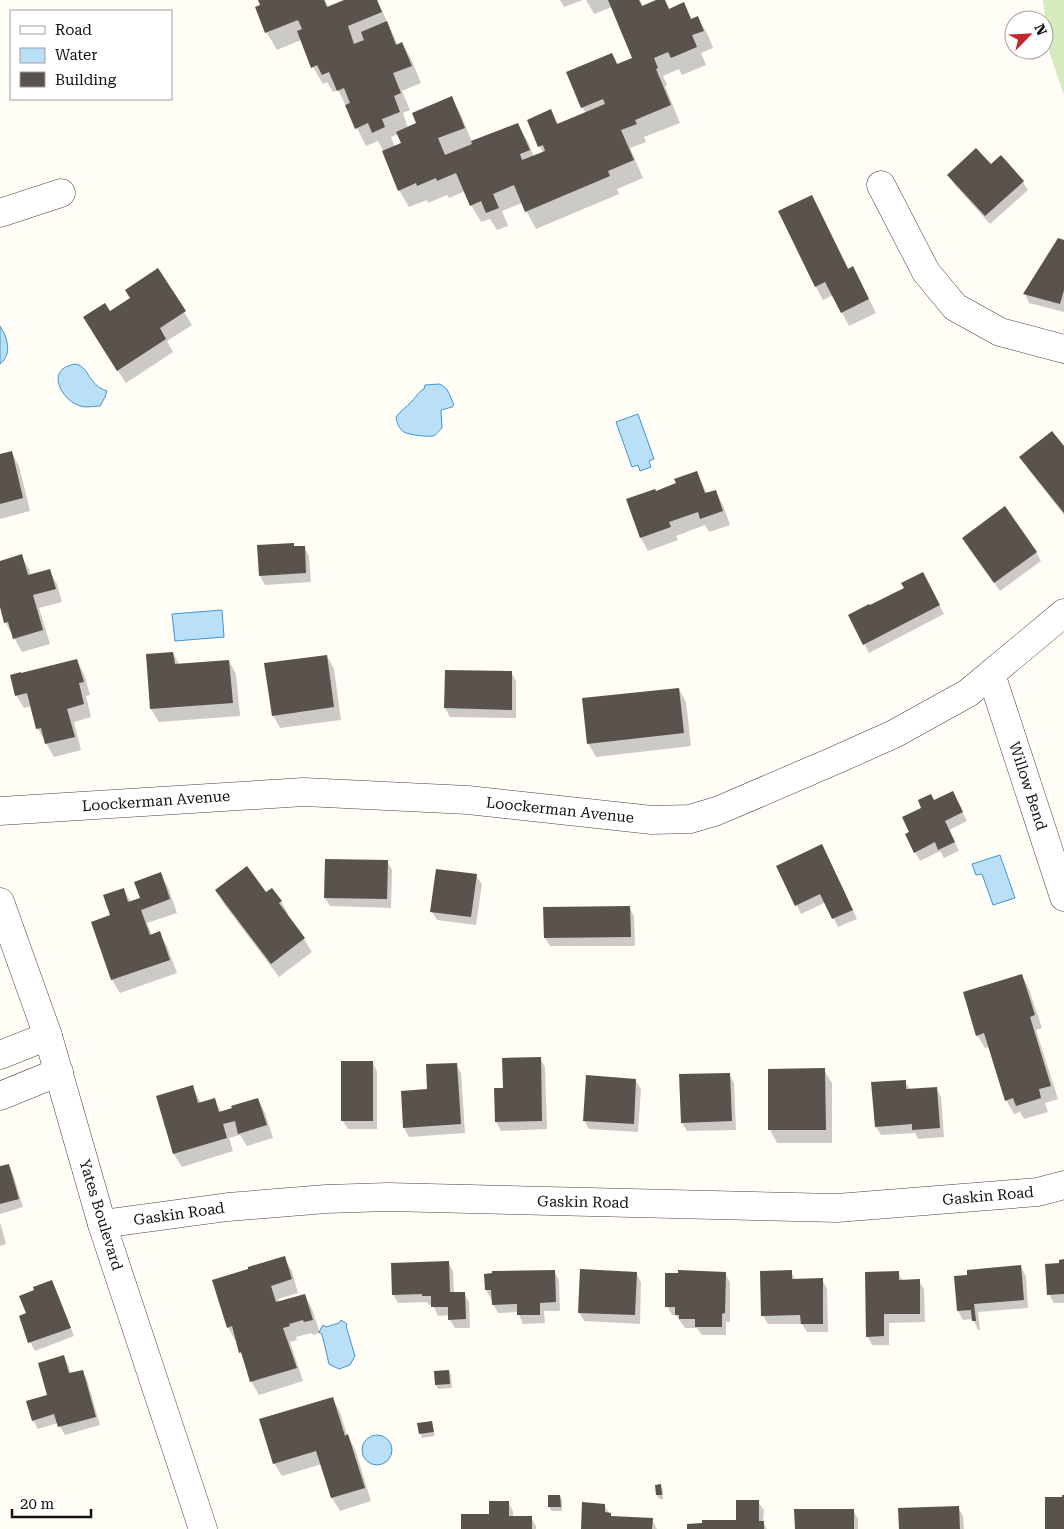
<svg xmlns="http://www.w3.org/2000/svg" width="1064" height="1529" viewBox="0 0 1064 1529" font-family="'Roboto Serif',serif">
	<rect width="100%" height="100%" fill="#fffdf5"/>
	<polygon fill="#d5ebbd" points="1043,0 1064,0 1064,95 1049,51"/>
	<g fill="#b9e0f7" stroke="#3f96cf">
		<path d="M0,326C7,337 13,354 0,364Z"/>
		<path d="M76,364C90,368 88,385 107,391L105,397L100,406C93,406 87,408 80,406C61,400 44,368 76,364Z"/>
		<path d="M439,384C449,387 450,397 454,405L452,407L441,410L442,428C438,431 437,435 433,436C427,437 409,435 404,432C399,429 397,423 396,417C401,410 406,408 412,401C416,397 418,392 424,389L425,385Z"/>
		<polygon points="638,414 654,459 649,461 651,467 640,471 638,465 632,467 616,422"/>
		<polygon points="222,610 224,637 175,641 172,614"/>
		<polygon points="1000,855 1015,898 993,905 982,874 976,875 972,864"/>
		<polygon points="341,1320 347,1324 346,1326 355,1356 350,1365 339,1369 329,1364 322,1334 319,1332 323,1325 326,1327 339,1323"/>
		<circle cx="377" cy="1450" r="15"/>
	</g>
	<g fill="#0003" fill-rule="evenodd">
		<path d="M259,0H325L329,8L347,0H377L398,45L402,43L412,61L421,83L402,91L410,110L403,113L408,128L418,124L451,98L461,115L472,142L518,125L528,142L534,157L543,153L528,120L551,111L559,125L586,113L582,107L612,54L618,65L634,58L612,7L594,14L586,0H640L643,7L659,0H664L670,10L683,4L692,20L698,18L708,35L713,48L701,53L706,65L682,75L679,69L663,76L667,85L665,86L680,123L644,137L646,142L630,148L643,178L617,189L619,194L536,229L522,203L502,211L508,226L497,230L490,219L481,222L471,205L465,191L449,198L447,195L428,203L427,200L409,207L399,190L384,152L378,141L366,146L338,90L333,92L327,82L323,84L313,67L301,40L277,50L267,33L256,7L262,5ZM398,134L402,144L395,147L391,137Z"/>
		<polygon points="560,0 583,0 564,7"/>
		<polygon points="1001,157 1023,182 1028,190 990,224 954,184 949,175 991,166"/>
		<polygon points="812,196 849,270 860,281 876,313 849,326 833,295 823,300 816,287"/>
		<polygon points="1064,241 1064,312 1029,303 1025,294"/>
		<polygon points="158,270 192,325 167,341 173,352 126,383 92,331 109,313 131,299"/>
		<polygon points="1064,448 1064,515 1029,470 1021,457"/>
		<polygon points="12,453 19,466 30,511 0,519 0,456"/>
		<polygon points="697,472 707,494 715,491 723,505 730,525 709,532 705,525 676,536 678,540 648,551 641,538 655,492 678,484"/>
		<polygon points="293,544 296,548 304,547 309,556 311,582 265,585 260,576"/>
		<polygon points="968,547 1036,552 1041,561 1000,591"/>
		<polygon points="21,556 29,569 31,576 49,570 57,584 62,602 39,608 50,644 22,652 5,622 2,608 0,608 0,562"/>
		<polygon points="927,582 944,614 869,653 849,615 870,607 906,588"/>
		<polygon points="173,653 179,664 229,661 236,674 240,716 159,722 151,709 147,655"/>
		<polygon points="327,656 334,669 341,720 280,728 273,715"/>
		<polygon points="77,660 84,674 90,695 86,696 91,717 74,722 81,750 54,757 38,729 32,706 24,708 16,695"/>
		<polygon points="511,672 516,681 516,718 450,717 445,708"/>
		<polygon points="679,689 686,702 691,746 596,757 588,743"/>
		<polygon points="957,801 967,821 949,830 959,851 944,858 940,851 920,861 915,852 911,832"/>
		<polygon points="826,855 857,919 838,927 826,902 801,914 778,867"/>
		<polygon points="387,861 392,870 391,908 330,906 325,898"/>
		<polygon points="160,874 168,887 177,913 147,923 152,935 159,933 167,946 177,973 120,993 112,980 92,923 111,916 123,889 131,902 141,898"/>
		<polygon points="476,876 482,884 476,925 437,920 432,912"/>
		<polygon points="217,891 281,901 288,914 287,915 304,939 312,952 279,977 224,904"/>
		<polygon points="629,907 634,916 635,946 550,946 545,938"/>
		<polygon points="1022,976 1029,989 1042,1028 1036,1030 1058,1099 1045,1103 1048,1112 1024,1119 1020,1112 1014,1114 1006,1100 990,1047 985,1048 977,1035"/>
		<polygon points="540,1058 545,1067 547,1129 501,1131 496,1122 504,1090"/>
		<polygon points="372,1062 377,1071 377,1129 348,1129 342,1120"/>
		<polygon points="456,1064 461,1073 465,1133 409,1137 404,1128 429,1090"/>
		<polygon points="824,1070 832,1083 832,1143 777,1143 770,1130"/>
		<polygon points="729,1074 734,1083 736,1130 687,1131 682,1123"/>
		<polygon points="635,1080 641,1089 638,1132 589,1129 584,1120"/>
		<polygon points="905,1081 910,1090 936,1088 941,1097 944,1137 918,1139 915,1133 881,1135 876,1127"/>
		<polygon points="192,1086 201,1103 214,1099 222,1113 258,1099 265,1113 273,1138 247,1146 240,1135 229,1138 233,1151 182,1167 174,1154"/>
		<polygon points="8,1165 13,1174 23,1207 0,1214 0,1168"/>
		<polygon points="0,1222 6,1244 0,1246"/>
		<polygon points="284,1258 292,1271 298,1293 278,1299 279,1303 305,1295 312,1309 320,1333 313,1335 311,1333 296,1337 297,1340 290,1342 303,1381 259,1395 251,1381 245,1360 240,1352 237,1340 235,1340 228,1327"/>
		<polygon points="1064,1261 1064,1303 1054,1303 1049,1294 1060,1264"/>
		<polygon points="448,1262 453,1271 454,1294 464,1293 469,1302 470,1328 455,1328 450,1320 449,1315 438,1316 433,1305 429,1305 427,1302 398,1303 393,1294"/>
		<polygon points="1021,1267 1026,1276 1028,1308 978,1312 980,1330 978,1330 973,1319 963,1320 958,1311"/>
		<polygon points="554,1271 559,1280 560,1311 544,1311 545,1323 523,1324 518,1312 498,1313 493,1304 493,1299 491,1299 486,1290"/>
		<polygon points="791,1272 796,1280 822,1280 827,1288 828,1332 807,1332 802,1324 768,1324 763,1316"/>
		<polygon points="636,1273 641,1282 640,1324 584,1321 579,1312"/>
		<polygon points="725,1273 730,1282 730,1322 726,1322 726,1335 702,1335 697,1328 685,1328 676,1315 672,1315 667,1306"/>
		<polygon points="898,1273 903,1281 919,1281 924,1289 925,1322 889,1323 889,1345 872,1345 867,1336"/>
		<polygon points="51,1282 56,1291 74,1336 35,1351 30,1342 28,1314"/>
		<polygon points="63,1357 68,1365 71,1374 82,1371 87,1380 100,1425 65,1435 58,1423 38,1429 33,1420 49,1396"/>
		<polygon points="449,1371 451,1375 452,1388 438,1389 436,1385"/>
		<polygon points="332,1398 340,1412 347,1435 355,1449 371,1501 340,1511 332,1498 322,1464 282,1476 274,1463"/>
		<polygon points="431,1422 435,1436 422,1438 418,1424"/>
		<polygon points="656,1486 660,1486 663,1490 663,1499 659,1499 657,1495"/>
		<polygon points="560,1496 562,1500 562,1511 552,1511 549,1507"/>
		<polygon points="508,1502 513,1511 513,1517 531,1517 536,1526 536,1529 463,1529 490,1516"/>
		<polygon points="758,1502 764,1510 763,1522 767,1529 689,1529 738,1521"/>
		<polygon points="604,1505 612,1517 652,1519 657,1529 582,1529"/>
		<polygon points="958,1507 963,1516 964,1529 900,1529"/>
		<polygon points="853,1510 858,1519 858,1529 796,1529"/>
	</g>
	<g fill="#5a524d">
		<polygon points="258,0 324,0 327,7 344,0 377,0 382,12 348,26 354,44 364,40 361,32 387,21 396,45 402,42 412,66 393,73 401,93 394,96 400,112 382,119 385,127 372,133 368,123 355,129 345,105 350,103 344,88 337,91 329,72 322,75 317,65 311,68 297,31 302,29 298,20 265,33 255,7 260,5"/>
		<polygon points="608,0 639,0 642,6 656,0 665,0 669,9 684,2 691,19 698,16 704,31 692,35 697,47 671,58 668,52 654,58 658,68 656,69 671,105 635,120 637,124 621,130 634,160 608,171 610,176 525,212 514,185 493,194 499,208 486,213 481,201 470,206 456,173 437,181 436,178 417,186 416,183 398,191 382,151 401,143 396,132 416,123 412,113 452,96 465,128 438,138 445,155 472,144 471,141 518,123 530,150 520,154 522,160 545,151 543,145 538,147 527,120 551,109 557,124 605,104 603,99 581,108 566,72 612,53 617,64 632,58"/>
		<polygon points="976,148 991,164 1001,155 1024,181 985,216 947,175"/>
		<polygon points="812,195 848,269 853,266 869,299 841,313 825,282 815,287 778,211"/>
		<polygon points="1058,238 1064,240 1064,290 1060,304 1023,294"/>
		<polygon points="158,268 186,311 160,328 166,339 117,371 83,317 105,303 110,311 130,298 125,290"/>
		<polygon points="1052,431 1064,446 1064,513 1019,457"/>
		<polygon points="12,451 23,498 0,504 0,454"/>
		<polygon points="697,471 705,493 716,490 723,511 700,519 698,512 669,522 671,527 640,538 626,499 655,489 656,491 676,483 674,479"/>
		<polygon points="1005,506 1037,552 994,583 962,538"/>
		<polygon points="294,543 294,546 305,546 306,573 259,576 257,545"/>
		<polygon points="22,554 28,575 50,569 56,589 33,595 43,630 13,639 8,622 4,623 0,607 0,561"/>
		<polygon points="923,572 940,605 863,645 848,615 869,604 870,605 904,588 901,583"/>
		<polygon points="173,652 175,664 229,660 233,703 150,709 146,654"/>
		<polygon points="327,655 334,707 272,716 264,663"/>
		<polygon points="77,659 84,682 79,683 84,704 67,709 75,737 45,744 41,728 36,729 27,693 15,696 10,675 21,672 21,673"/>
		<polygon points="445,670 512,671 512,710 444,708"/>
		<polygon points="679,688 684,733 587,744 582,698"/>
		<polygon points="953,791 963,812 945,821 955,842 938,850 935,842 914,853 905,834 909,832 902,817 921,808 918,800 931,794 934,800"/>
		<polygon points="822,844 853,910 832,919 820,894 795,906 776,866"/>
		<polygon points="325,859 388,860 387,899 324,898"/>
		<polygon points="247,866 266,892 272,888 282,901 279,903 305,938 271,964 215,890"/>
		<polygon points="436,869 477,874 471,917 430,912"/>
		<polygon points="161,872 170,899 141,910 150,935 160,931 170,960 111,980 91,922 110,915 103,895 124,888 128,902 140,898 134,882"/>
		<polygon points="630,906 631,937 544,938 543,907"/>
		<polygon points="1022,974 1035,1015 1030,1017 1051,1086 1039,1089 1041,1098 1016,1106 1013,1098 1005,1101 984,1033 976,1036 963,992"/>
		<polygon points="541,1057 542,1121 495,1122 494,1088 503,1088 502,1058"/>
		<rect x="341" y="1061" width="32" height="60"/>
		<polygon points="457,1063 461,1124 403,1128 401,1091 427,1089 426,1064"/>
		<polygon points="825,1068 826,1130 768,1130 768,1069"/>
		<polygon points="730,1073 732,1121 681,1123 679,1074"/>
		<polygon points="586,1075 636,1079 634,1124 583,1121"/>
		<polygon points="906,1080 906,1089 937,1087 940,1128 912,1130 912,1124 875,1127 871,1082"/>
		<polygon points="193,1085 198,1103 215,1098 219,1112 232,1108 231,1106 258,1098 267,1125 238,1134 235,1121 223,1124 227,1138 173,1154 156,1096"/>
		<polygon points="9,1164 19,1199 0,1204 0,1166"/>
		<polygon points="285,1256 292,1279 271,1286 276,1302 305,1294 313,1320 304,1322 303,1320 289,1324 290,1326 283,1328 297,1368 250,1382 241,1352 239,1353 232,1326 227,1328 212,1280 248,1269 248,1267"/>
		<polygon points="1064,1259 1064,1294 1047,1295 1045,1264 1059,1263 1059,1260"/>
		<polygon points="449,1261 450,1292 465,1292 466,1319 448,1320 448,1307 431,1307 431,1296 422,1296 422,1294 392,1295 391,1263"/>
		<polygon points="1021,1265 1024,1300 974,1304 976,1321 972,1321 971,1310 957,1311 954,1276 967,1275 967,1270"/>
		<polygon points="580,1269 637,1272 635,1315 578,1313"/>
		<polygon points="555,1270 556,1302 540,1303 540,1315 517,1315 517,1304 492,1305 491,1290 485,1290 484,1274 492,1273 492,1271"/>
		<polygon points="678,1270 726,1272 725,1313 722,1314 722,1327 695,1327 695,1319 679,1319 679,1315 675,1315 675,1307 665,1307 665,1273 678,1273"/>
		<polygon points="792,1270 792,1279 823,1278 823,1324 801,1324 800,1315 761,1316 760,1271"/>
		<polygon points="899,1271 899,1280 920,1279 920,1314 884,1314 884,1336 866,1337 865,1272"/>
		<polygon points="52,1280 71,1328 28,1343 19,1316 26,1313 19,1296 34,1290 33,1287"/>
		<polygon points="64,1355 69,1373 83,1370 96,1417 58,1427 54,1414 32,1421 26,1401 47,1395 38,1363"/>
		<polygon points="449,1370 450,1384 435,1385 434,1371"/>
		<polygon points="333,1397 345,1436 348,1434 365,1488 331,1498 316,1451 273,1464 259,1419"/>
		<polygon points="432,1421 434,1432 419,1434 417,1423"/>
		<polygon points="661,1484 662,1495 656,1495 655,1485"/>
		<polygon points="548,1495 560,1495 561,1507 548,1507"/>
		<polygon points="1062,1495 1064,1495 1064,1529 1045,1529 1045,1497 1062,1497"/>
		<polygon points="736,1500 759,1500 759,1521 764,1521 764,1529 687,1529 687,1524 702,1523 702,1520 736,1520"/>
		<polygon points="489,1501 509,1501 509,1516 532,1516 532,1529 461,1529 461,1514 489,1514"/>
		<polygon points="582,1502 605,1504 605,1512 611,1513 611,1516 653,1518 652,1529 581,1529"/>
		<polygon points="959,1506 960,1529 899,1529 898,1508"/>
		<polygon points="794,1509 854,1509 854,1529 795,1529"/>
	</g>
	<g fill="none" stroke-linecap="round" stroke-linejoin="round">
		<defs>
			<g id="street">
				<polyline points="881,185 926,272 955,307 1000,332 1064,349"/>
				<polyline points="0,213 61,193"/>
				<polyline points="991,674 1064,897"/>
				<polyline points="0,811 304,792 468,800 652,820 690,819 717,811 829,763 894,734 968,693 1064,613"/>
				<polyline points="0,902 48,1036 102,1224 203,1529"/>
				<polyline points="0,1055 48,1036"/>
				<polyline points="0,1096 59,1072"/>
				<polyline points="102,1224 228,1207 326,1199 388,1197 837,1208 1038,1192 1064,1185"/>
			</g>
		</defs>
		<use href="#street" stroke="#444" stroke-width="29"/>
		<use href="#street" stroke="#fff" stroke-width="28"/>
	</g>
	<g text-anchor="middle" stroke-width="5" stroke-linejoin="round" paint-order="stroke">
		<g font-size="15" fill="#111" stroke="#fff">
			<text transform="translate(1028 786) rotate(72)" y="5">Willow Bend</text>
			<text transform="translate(156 801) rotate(-4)" y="5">Loockerman Avenue</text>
			<text transform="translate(560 810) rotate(6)" y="5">Loockerman Avenue</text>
			<text transform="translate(988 1196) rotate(-5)" y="5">Gaskin Road</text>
			<text transform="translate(583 1202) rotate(1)" y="5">Gaskin Road</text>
			<text transform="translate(179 1214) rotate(-8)" y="5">Gaskin Road</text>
			<text transform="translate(101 1215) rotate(73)" y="5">Yates Boulevard</text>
		</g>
	</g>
	<rect x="10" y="10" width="162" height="90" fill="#ffffff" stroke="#a0a0a0"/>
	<rect x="20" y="26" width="25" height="8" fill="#ffffff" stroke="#a0a0a0"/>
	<text x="55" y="35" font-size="15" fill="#111111">Road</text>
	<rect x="20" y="48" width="25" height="15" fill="#b9e0f7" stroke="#a0a0a0"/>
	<text x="55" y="60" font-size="15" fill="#111111">Water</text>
	<rect x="20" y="72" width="25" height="15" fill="#5a524d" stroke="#a0a0a0"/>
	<text x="55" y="85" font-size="15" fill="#111111">Building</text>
	<g transform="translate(1029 35) rotate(66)"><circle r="24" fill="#ffffff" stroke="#a0a0a0"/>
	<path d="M0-4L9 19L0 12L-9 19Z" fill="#c4262e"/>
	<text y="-8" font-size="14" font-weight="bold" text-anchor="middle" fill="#111111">N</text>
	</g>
	<path d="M12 1509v8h79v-8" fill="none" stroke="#111111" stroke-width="2.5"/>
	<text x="20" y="1509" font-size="15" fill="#111111" stroke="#ffffff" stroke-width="4" paint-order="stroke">20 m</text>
</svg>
